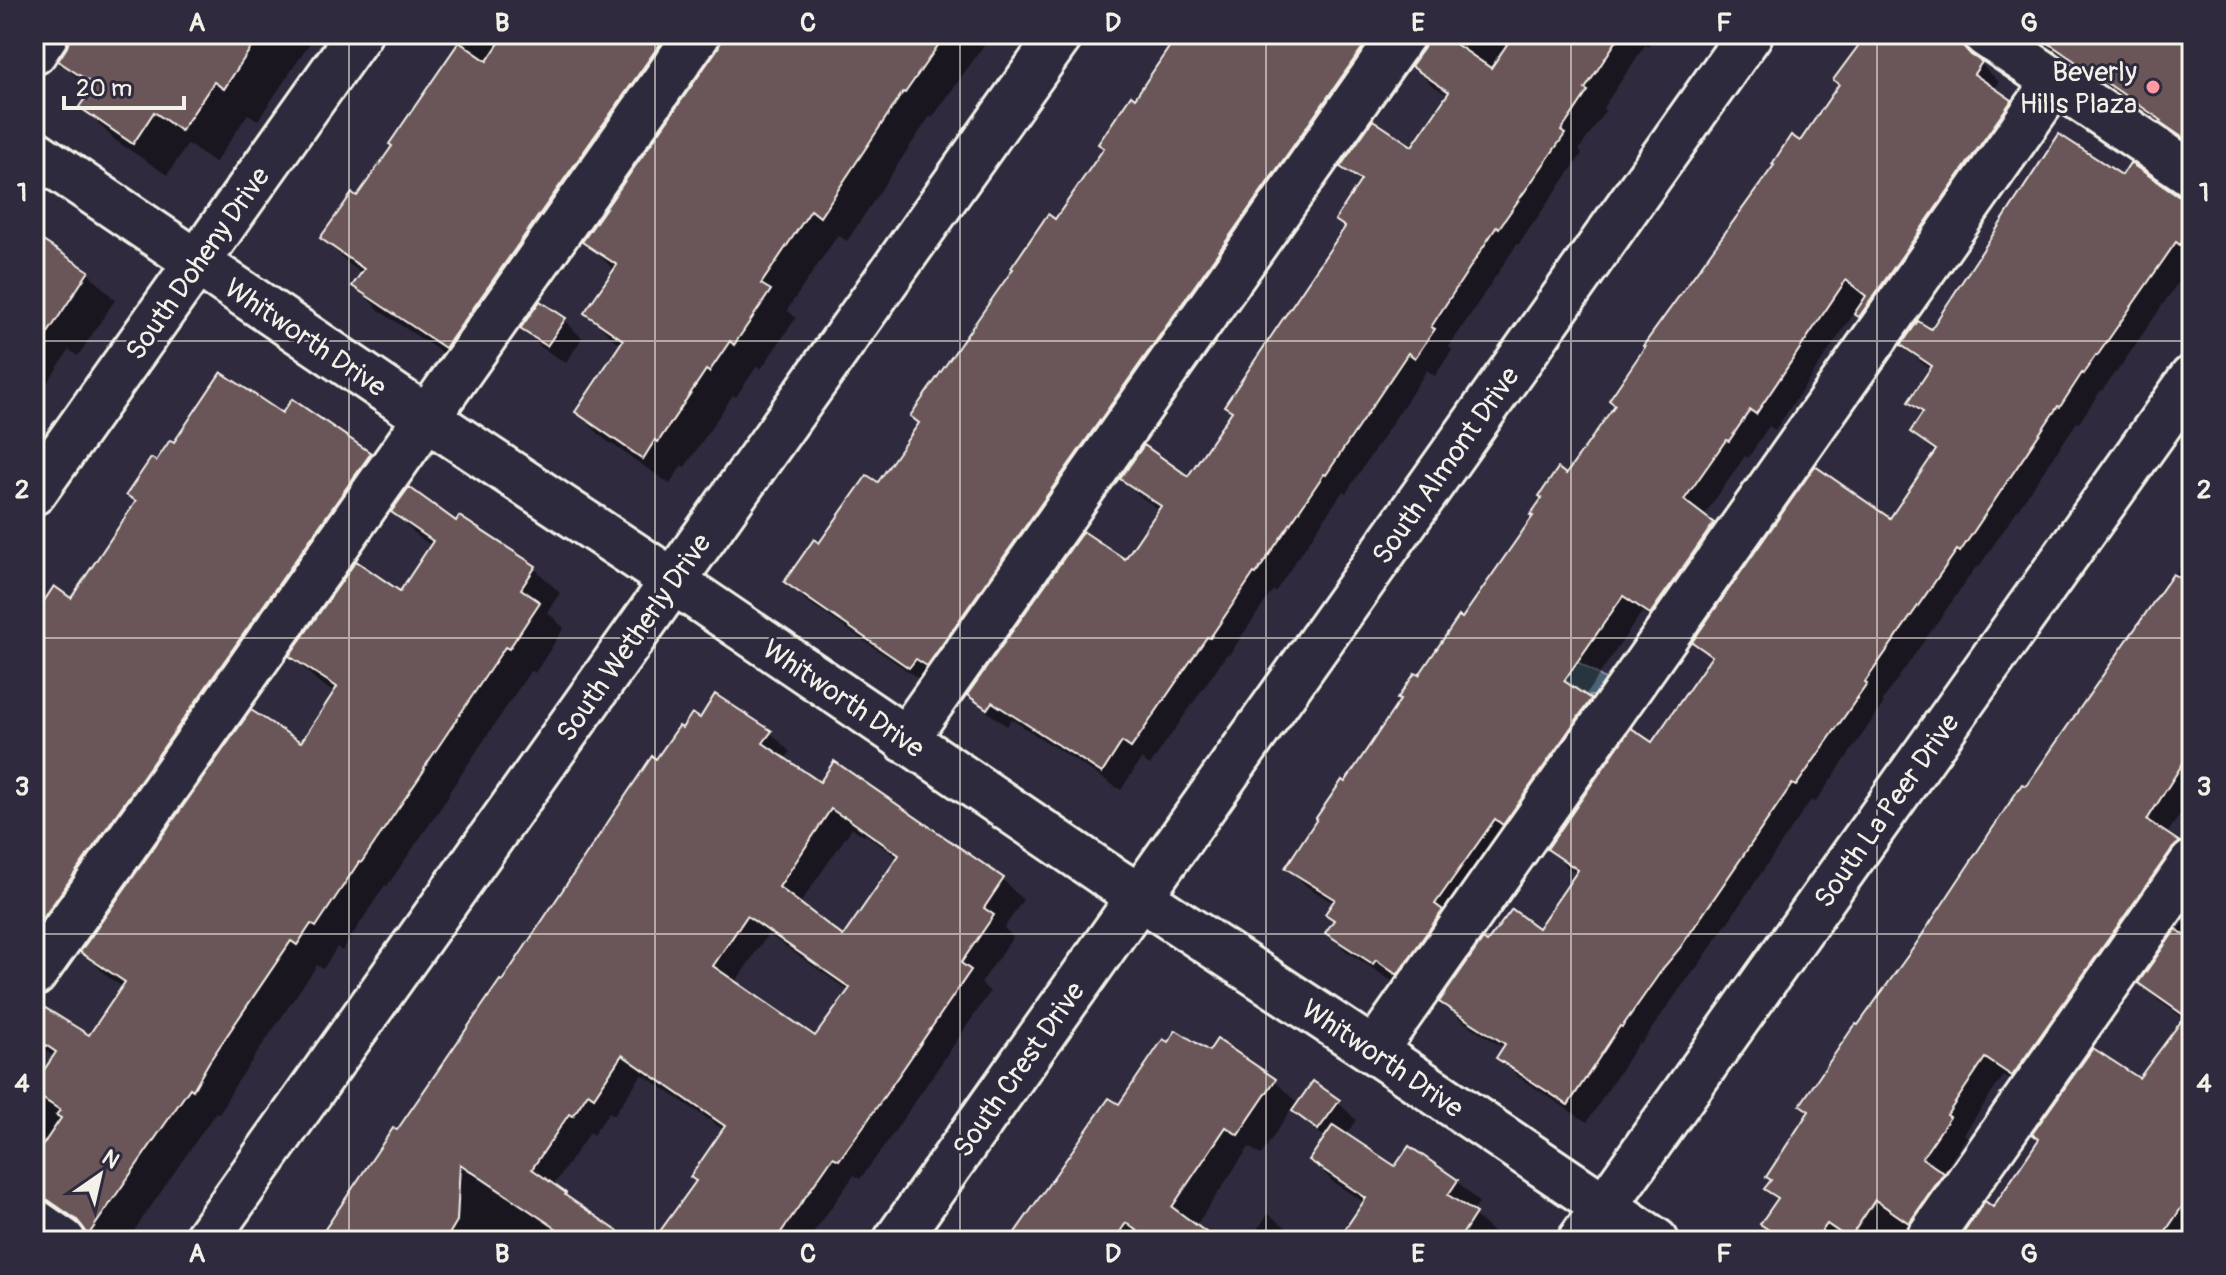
<svg xmlns="http://www.w3.org/2000/svg" width="2226" height="1275" viewBox="0 0 2226 1275" font-family="Pangolin,sans-serif">
	<rect width="100%" height="100%" fill="#2f2a3d"/>
	<filter id="ink" filterUnits="userSpaceOnUse"><feTurbulence type="fractalNoise" baseFrequency=".0125" numOctaves="2"/><feDisplacementMap in="SourceGraphic" scale="16" xChannelSelector="R" yChannelSelector="G"/><feConvolveMatrix kernelMatrix="1 2 1 2 8 2 1 2 1" color-interpolation-filters="sRGB"/></filter>
	<g filter="url(#ink)">
		<polygon fill="#4c6377" stroke="#8f9ca4" stroke-width="2" points="1564,653 1608,681 1597,696 1588,696 1559,676"/>
		<g fill="#0007" fill-rule="evenodd">
			<polygon points="34,34 316,34 258,120 248,114 215,163 188,144 167,175 115,140 82,107 92,92 60,61 72,42 60,52"/>
			<polygon points="468,34 707,34 473,373 381,312 355,286 363,274 349,264 323,238 357,199 394,147 391,144"/>
			<polygon points="724,34 992,34 932,118 930,116 847,241 838,235 787,310 796,318 761,369 757,366 736,397 733,395 685,467 682,465 670,484 603,438 577,412 622,345 613,339 587,313 615,271 585,241 720,49"/>
			<polygon points="1181,34 1368,34 1389,54 928,685 805,600 787,582 878,485"/>
			<polygon points="1429,34 1657,34 1648,47 1645,45 1603,108 1605,111 1579,150 1582,154 1518,245 1517,244 1449,347 1452,350 1435,376 1427,370 1346,493 1343,491 1275,592 1273,590 1229,655 1227,654 1150,765 1141,759 1121,790 1011,719 1007,726 989,713 970,695 1125,562 1160,510 1141,497 1122,479 1189,479 1233,413 1226,406 1346,229 1337,220 1361,184 1343,166 1412,148 1449,96 1432,85 1414,66 1426,49"/>
			<polygon points="1869,34 1987,34 1978,51 1980,63 1999,82 1994,90 2010,102 2028,120 1875,331 1855,312 1775,430 1769,426 1748,458 1745,456 1703,517 1731,543 1669,631 1642,612 1584,697 1608,719 1416,992 1394,977 1392,981 1346,951 1328,933 1335,921 1335,904 1306,886 1288,867 1419,678 1567,477 1800,144 1841,85"/>
			<polygon points="2024,34 2192,34 2192,148 2171,130 2032,36 2030,38"/>
			<polygon points="2122,178 2192,201 2192,262 2116,373 2115,372 2102,391 2101,390 2079,423 2077,422 1978,568 1976,567 1882,701 1884,703 1815,803 1811,800 1698,966 1682,986 1641,1044 1639,1042 1587,1122 1517,1076 1499,1057 1505,1049 1460,1019 1442,1001 1488,945 1539,931 1578,874 1567,867 1549,848 1653,745 1712,660 1694,642 1891,521 1935,453 1912,432 1924,415 1910,402 1932,370 1922,363 1903,345 1932,332"/>
			<polygon points="34,237 88,273 115,300 78,356 69,350 34,403"/>
			<polygon points="564,320 582,338 566,363 541,347 523,328"/>
			<polygon points="292,402 370,455 395,480 34,986 34,619 72,601 138,503 129,494 157,464 282,416"/>
			<polygon points="393,512 456,523 534,568 560,593 547,612 564,628 535,673 531,670 448,794 449,796 387,886 385,885 342,951 337,947 323,969 317,965 234,1087 219,1114 216,1112 127,1241 94,1241 76,1225 34,1207 34,1088 55,1057 34,1043 34,1003 90,1038 124,988 108,977 83,952 301,745 335,693 317,681 292,656 400,593 432,546 419,537"/>
			<polygon points="2192,550 2192,797 2166,835 2178,843 2192,857 2031,1093 2004,1075 1964,1134 1967,1136 1942,1174 1961,1193 1927,1241 1780,1241 1763,1224 1778,1200 1767,1189 1858,1028"/>
			<path d="M700,721L770,732L790,752L785,760L821,785L835,764L1003,880L1023,900L1004,928L1013,937L981,983L990,992L888,1141L860,1179L854,1175L808,1241H656L697,1182L724,1130L642,1074L614,1115L609,1112L593,1135L590,1132L553,1186L575,1205L629,1241H320L657,762L683,731ZM852,828L864,836L865,834L899,859L843,938L799,905ZM768,934L850,992L815,1039L735,983Z"/>
			<polygon points="2192,910 2192,1236 2189,1241 1960,1241 2140,1081 2185,1019 2159,1001 2141,983"/>
			<polygon points="1210,1053 1274,1080 1299,1105 1338,1102 1356,1120 1345,1136 1396,1169 1457,1181 1479,1203 1472,1213 1497,1236 1494,1241 1339,1241 1365,1203 1333,1182 1312,1160 1326,1138 1313,1128 1292,1108 1261,1155 1249,1147 1195,1227 1215,1241 1012,1241 1119,1107"/>
			<polygon points="1268,1214 1305,1241 1249,1241"/>
		</g>
		<g fill="#6a5658" stroke="#f4f1e8" stroke-width="2" fill-rule="evenodd">
			<polygon points="71,34 260,34 224,89 214,82 181,131 154,112 133,144 79,107 94,85 58,61 67,47"/>
			<polygon points="505,34 667,34 445,348 352,286 364,269 320,238 352,193 357,196 392,146 389,144 459,42 487,61"/>
			<polygon points="723,34 946,34 905,93 903,92 820,217 811,210 761,284 771,290 734,345 730,341 709,372 706,370 658,442 655,440 643,459 575,412 623,340 584,313 617,265 582,242 718,48"/>
			<polygon points="1178,34 1372,34 927,666 916,659 909,668 784,582 814,539 819,543 867,475 878,482 919,423 910,416 1013,269 1011,268 1048,214 1055,219 1104,148 1098,144 1131,95 1135,98"/>
			<polygon points="1428,34 1441,34 1491,68 1514,34 1621,34 1585,89 1588,91 1561,131 1565,134 1499,228 1497,226 1431,327 1435,329 1415,358 1408,353 1326,475 1324,474 1256,574 1254,573 1210,638 1207,637 1131,748 1122,742 1102,773 992,702 987,709 967,695 1083,531 1125,559 1161,506 1120,479 1144,445 1188,476 1232,411 1224,406 1345,227 1335,220 1361,180 1340,167 1373,120 1412,146 1449,92 1411,66 1424,48"/>
			<polygon points="1867,34 1960,34 1963,46 1971,55 1982,62 1974,74 2012,100 1859,317 1854,314 1866,296 1846,280 1756,414 1750,410 1729,441 1726,440 1684,500 1714,523 1650,614 1623,596 1564,681 1591,699 1503,825 1495,819 1435,904 1443,910 1397,975 1376,960 1373,964 1325,933 1334,920 1325,914 1335,899 1285,868 1317,819 1316,818 1342,780 1345,782 1400,700 1397,699 1415,673 1419,675 1459,616 1462,618 1533,516 1530,515 1542,498 1539,496 1558,468 1566,474 1615,405 1609,400 1645,347 1643,346 1774,165 1772,164 1791,135 1800,141 1839,84 1833,80"/>
			<polygon points="2035,34 2192,34 2192,144 2160,122 2161,120"/>
			<polygon points="2059,134 2122,175 2130,163 2178,195 2192,199 2192,228 2180,245 2176,242 2097,356 2096,355 2083,374 2082,373 2060,407 2058,406 1960,552 1957,550 1865,682 1867,684 1796,786 1792,784 1680,948 1664,967 1622,1027 1620,1026 1568,1105 1496,1058 1505,1044 1439,1002 1483,939 1487,942 1512,909 1538,928 1578,870 1547,849 1631,728 1652,742 1712,656 1692,642 1815,466 1890,518 1936,450 1910,432 1923,412 1908,402 1932,366 1901,345 1918,321 1931,329"/>
			<polygon points="34,235 89,271 34,354"/>
			<polygon points="540,301 566,318 547,346 520,329"/>
			<polygon points="221,372 282,413 292,399 371,453 39,924 34,921 34,616 54,586 71,598 136,501 126,495 151,458 156,461 170,440 174,442"/>
			<polygon points="409,487 456,521 459,516 536,566 521,589 540,602 509,649 505,647 424,768 425,769 361,863 359,862 316,927 311,924 297,945 291,941 209,1062 193,1090 190,1088 87,1237 85,1230 77,1220 48,1200 34,1196 34,1158 61,1118 56,1115 60,1110 34,1093 34,1085 56,1052 34,1037 34,1001 89,1035 125,982 80,952 251,710 301,742 337,687 289,656 356,561 400,591 433,541 391,512"/>
			<polygon points="2173,574 2192,587 2192,749 2147,820 2180,842 2172,849 2012,1076 1985,1058 1947,1115 1950,1117 1922,1158 1944,1173 1909,1223 1875,1200 1849,1239 1827,1224 1815,1241 1786,1241 1760,1224 1778,1198 1764,1189 1771,1180 1766,1177 1809,1111 1800,1105 1851,1030 1856,1024 1858,1025 1914,947 2022,784 2026,786"/>
			<path d="M715,694L772,731L763,743L820,782L834,761L1004,878L984,908L994,915L961,963L971,970L868,1120L839,1160L833,1157L775,1241H653L696,1181L690,1177L725,1126L622,1055L594,1097L588,1093L573,1116L569,1114L532,1169L566,1193L565,1195L632,1241H575L460,1164L457,1221L445,1241H317L393,1128L397,1130L500,980L502,981L652,756L656,759L679,726L682,728L692,713L700,718ZM831,809L843,817L844,816L899,855L843,936L779,887ZM747,916L850,988L815,1036L713,966Z"/>
			<polygon points="2176,929 2192,940 2192,1192 2159,1241 1958,1241 1985,1201 1993,1207 2039,1139 2032,1134 2093,1048 2139,1078 2185,1016 2138,983"/>
			<polygon points="1176,1030 1209,1051 1217,1039 1276,1079 1238,1135 1226,1127 1172,1207 1218,1241 1151,1241 1126,1223 1114,1241 1009,1241 1109,1098 1119,1104 1163,1039 1168,1042"/>
			<polygon points="1313,1081 1340,1100 1318,1130 1292,1111"/>
			<polygon points="1333,1125 1395,1166 1409,1146 1458,1180 1448,1195 1476,1213 1458,1241 1337,1241 1366,1198 1309,1160"/>
		</g>
		<g fill="none" stroke-linecap="round" stroke-linejoin="round">
			<defs>
				<g id="minor">
					<polyline points="1985,34 2192,174"/>
					<polyline points="34,52 46,34"/>
					<polyline points="34,152 427,418 673,581 1103,873 1374,1051 1656,1241"/>
					<polyline points="34,492 359,34"/>
					<polyline points="905,740 1403,34"/>
					<polyline points="34,974 698,34"/>
					<polyline points="1374,1051 2055,82"/>
					<polyline points="34,1221 63,1241"/>
					<polyline points="205,1241 1061,34"/>
					<polyline points="896,1241 1750,34"/>
					<polyline points="1580,1241 2192,378"/>
					<polyline points="1927,1241 2192,863"/>
				</g>
			</defs>
			<use href="#minor" stroke="#f4f1e8" stroke-width="50"/>
			<use href="#minor" stroke="#2f2a3d" stroke-width="44"/>
		</g>
	</g>
	<path fill="none" stroke="#f4f1e8" stroke-width="2" stroke-opacity="0.55" d="M349,34V1241M655,34V1241M960,34V1241M1266,34V1241M1571,34V1241M1877,34V1241M34,341H2192M34,638H2192M34,934H2192"/>
	<circle fill="#ff9aa2" stroke="#2f2a3d" stroke-width="3" cx="2153" cy="87" r="8"/>
	<g text-anchor="middle" stroke-width="6" stroke-linejoin="round" paint-order="stroke">
		<g font-size="28" fill="#f4f1e8" stroke="#2f2a3d" text-anchor="end">
			<text x="2137" y="81">Beverly<tspan x="2137" dy="32">Hills Plaza</tspan></text>
		</g>
		<g font-size="28" fill="#f4f1e8" stroke="#2f2a3d">
			<text transform="translate(197 263) rotate(-55)" y="10">South Doheny Drive</text>
			<text transform="translate(306 337) rotate(34)" y="10">Whitworth Drive</text>
			<text transform="translate(1445 465) rotate(-55)" y="10">South Almont Drive</text>
			<text transform="translate(633 637) rotate(-55)" y="10">South Wetherly Drive</text>
			<text transform="translate(844 698) rotate(34)" y="10">Whitworth Drive</text>
			<text transform="translate(1886 810) rotate(-55)" y="10">South La Peer Drive</text>
			<text transform="translate(1383 1058) rotate(34)" y="10">Whitworth Drive</text>
			<text transform="translate(1018 1069) rotate(-55)" y="10">South Crest Drive</text>
		</g>
	</g>
	<rect width="2226" height="1275" fill="none" stroke="#2f2a3d" stroke-width="88"/>
	<g transform="translate(100 1175) rotate(34)" stroke="#2f2a3d" stroke-width="6" paint-order="stroke">
	<path d="M0-6L14 30L0 20L-14 30Z" fill="#f4f1e8"/>
	<text y="-12" font-size="22" font-weight="bold" text-anchor="middle" fill="#f4f1e8">N</text>
	</g>
	<path d="M64 96v12h120v-12" fill="none" stroke="#f4f1e8" stroke-width="4"/>
	<text x="76" y="96" font-size="24" fill="#f4f1e8" stroke="#2f2a3d" stroke-width="6" paint-order="stroke">20 m</text>
	<rect x="44" y="44" width="2138" height="1187" fill="none" stroke="#f4f1e8" stroke-width="3"/>
	<g font-size="26" text-anchor="middle" font-weight="bold" fill="#f4f1e8">
		<text x="197" y="31">A</text>
		<text x="502" y="31">B</text>
		<text x="808" y="31">C</text>
		<text x="1113" y="31">D</text>
		<text x="1418" y="31">E</text>
		<text x="1724" y="31">F</text>
		<text x="2029" y="31">G</text>
		<text x="22" y="201">1</text>
		<text x="2204" y="201">1</text>
		<text x="22" y="498">2</text>
		<text x="2204" y="498">2</text>
		<text x="22" y="795">3</text>
		<text x="2204" y="795">3</text>
		<text x="22" y="1092">4</text>
		<text x="2204" y="1092">4</text>
		<text x="197" y="1262">A</text>
		<text x="502" y="1262">B</text>
		<text x="808" y="1262">C</text>
		<text x="1113" y="1262">D</text>
		<text x="1418" y="1262">E</text>
		<text x="1724" y="1262">F</text>
		<text x="2029" y="1262">G</text>
	</g>
</svg>
